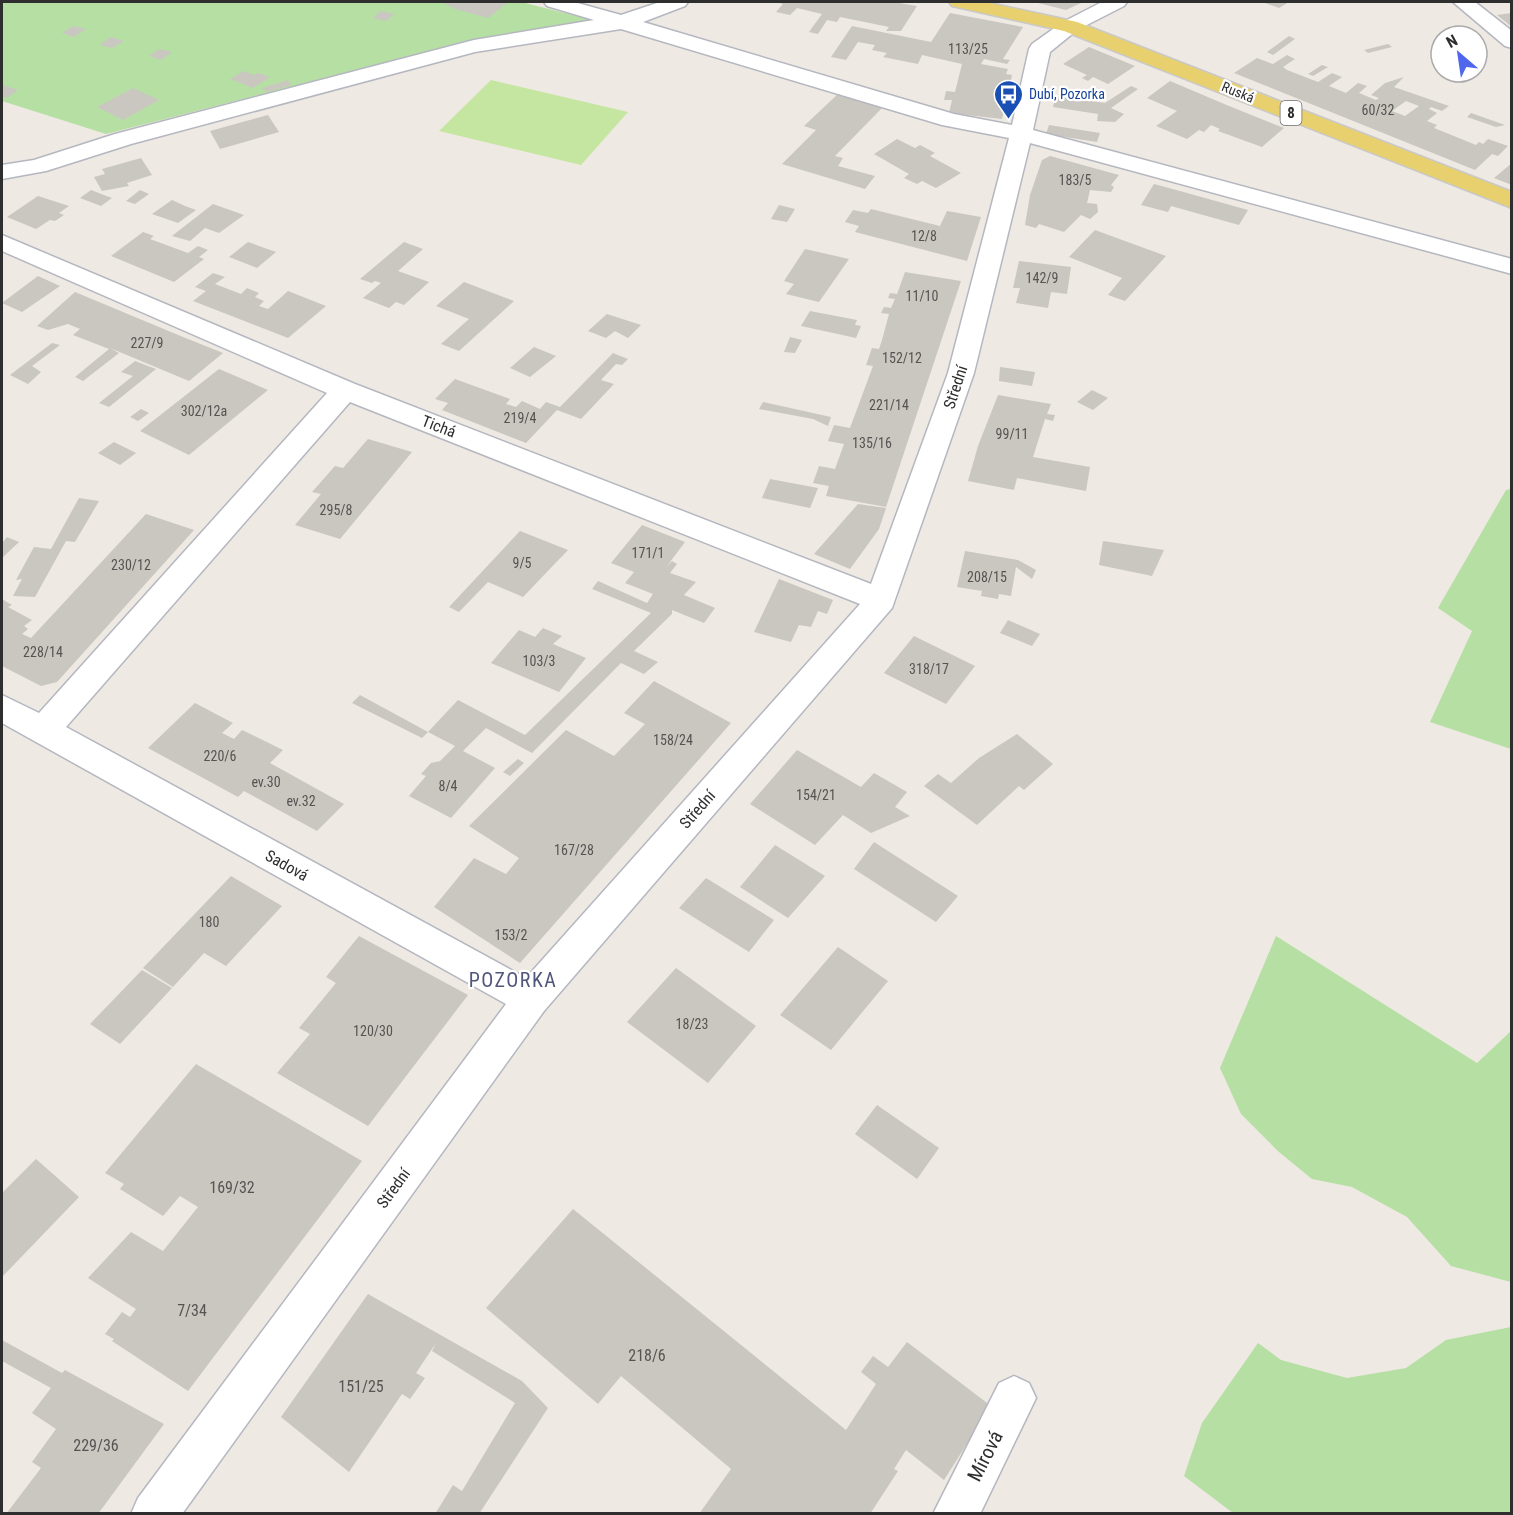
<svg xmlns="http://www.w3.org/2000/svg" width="1513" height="1515" viewBox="0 0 1513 1515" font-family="'Roboto Condensed',sans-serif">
	<rect width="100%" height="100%" fill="#eee9e2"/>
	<g fill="#b5dfa3">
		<polygon points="2,2 521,2 592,20 459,44 106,134 2,101"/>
		<polygon points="1511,489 1512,489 1511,749 1430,722 1472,631 1438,608 1506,490"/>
		<polygon points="1276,936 1477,1063 1511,1031 1511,1282 1451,1266 1407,1217 1352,1187 1312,1179 1279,1152 1241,1114 1220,1068"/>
		<polygon points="1511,1327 1511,1513 1233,1513 1184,1476 1202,1423 1258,1343 1281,1360 1347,1378 1406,1368 1446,1340"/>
	</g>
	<polygon fill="#c5e6a0" points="491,80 628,112 581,165 439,131"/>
	<g fill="#cac7c0" fill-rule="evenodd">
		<polygon points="442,2 503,2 507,3 488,18 455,9"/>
		<polygon points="776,2 893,2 917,6 901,31 886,31 889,27 840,17 837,22 827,20 818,34 809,32 822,14 797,8 790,15 776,12 783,4"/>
		<polygon points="1034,2 1083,2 1066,10"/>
		<polygon points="1262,2 1289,2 1279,8"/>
		<polygon points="381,11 394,14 386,21 373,18"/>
		<polygon points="950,13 1023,27 1003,59 1010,60 1007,64 984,59 981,64 1008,69 1006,74 1012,75 1002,119 949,113 952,100 944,100 946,91 955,92 962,64 922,55 918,64 883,57 887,53 872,50 875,45 858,42 846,60 831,57 852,26 931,42"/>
		<polygon points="1512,13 1512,27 1497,15"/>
		<polygon points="73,26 86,29 74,37 62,33"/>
		<polygon points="1289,36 1295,39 1273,55 1267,52"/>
		<polygon points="110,37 118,39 124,41 112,48 100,45"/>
		<polygon points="1388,44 1392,47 1368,53 1364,50"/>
		<polygon points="1089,47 1135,66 1108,84 1093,77 1088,81 1082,78 1087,75 1063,64"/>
		<polygon points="159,49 172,52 161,60 149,56"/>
		<path d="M1287,55L1295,59L1283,67L1287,70L1318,82L1332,73L1342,77L1329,86L1346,93L1358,83L1367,86L1359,93L1376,100L1379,98L1371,95L1385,83L1404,77L1394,87L1449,106L1442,111L1431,107L1429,109L1437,113L1427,121L1437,125L1434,128L1476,145L1479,142L1483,144L1488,139L1508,146L1498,156L1492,154L1475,170L1234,73L1257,58L1273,64ZM1406,101L1419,106L1405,116L1392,111Z"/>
		<polygon points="1322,65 1328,67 1313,76 1308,74"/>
		<polygon points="243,71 254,75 258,73 270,77 253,88 230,79"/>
		<polygon points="288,80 291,85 266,92 262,88"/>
		<polygon points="1170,81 1229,106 1284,128 1262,147 1218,131 1220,129 1211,125 1204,132 1199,130 1187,139 1156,126 1177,111 1147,98"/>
		<polygon points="2,85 18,90 7,98 2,96"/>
		<polygon points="1131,86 1138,89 1111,108 1124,114 1115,122 1097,121 1098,114 1053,107 1056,96 1105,103"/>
		<polygon points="133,88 159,100 123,120 97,107"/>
		<polygon points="839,93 883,107 835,156 843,158 838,166 875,176 865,189 782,164 816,130 804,126"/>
		<polygon points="1471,113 1505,125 1496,127 1467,117"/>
		<polygon points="268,115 279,132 220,149 210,131"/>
		<polygon points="1049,125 1100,133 1097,142 1046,134"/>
		<polygon points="897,139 915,148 920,145 935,153 930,156 961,173 936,188 922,181 917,184 904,178 909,174 874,154"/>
		<polygon points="1050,156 1119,175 1111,185 1114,187 1111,192 1090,190 1087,203 1097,204 1098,212 1090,219 1081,215 1064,232 1039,224 1036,228 1025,225 1030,195 1042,160"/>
		<polygon points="141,158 152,175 127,183 129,186 102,191 94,177 105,174 102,169"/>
		<polygon points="1512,163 1512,185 1494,178"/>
		<polygon points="1154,184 1180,191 1248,210 1239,225 1171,206 1168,212 1141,205"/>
		<polygon points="91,190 112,198 101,206 80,198"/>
		<polygon points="140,190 149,194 135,204 126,201"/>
		<polygon points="38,196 69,206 59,213 64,215 55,221 50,220 36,229 7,217"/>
		<polygon points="172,200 185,206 196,210 178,223 152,214"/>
		<polygon points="213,204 244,215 219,233 205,228 190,241 172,236"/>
		<polygon points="779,205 795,209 787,222 771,219"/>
		<polygon points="871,209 940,226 947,211 981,217 967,261 855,232 859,226 845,222 853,210 868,213"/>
		<polygon points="1095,230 1166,256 1125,301 1108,295 1122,278 1069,257"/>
		<polygon points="143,232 154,236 150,239 188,253 198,246 208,250 199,257 204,259 174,282 111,256"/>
		<polygon points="248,242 276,252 257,268 229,257"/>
		<polygon points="404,242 423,249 398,271 429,282 404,305 396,302 389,308 363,298 381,283 375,281 372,283 360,279"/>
		<polygon points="805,249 849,259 819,302 786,294 794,284 784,281"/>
		<polygon points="1019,261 1071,267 1067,294 1051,292 1048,308 1016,303 1020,288 1013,288"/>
		<polygon points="905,272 961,281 886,507 826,496 829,486 813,483 819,466 835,469 844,444 828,441 834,425 850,428 873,366 866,365 872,348 879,349 882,340 889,314 881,313 884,307 891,308 895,299 888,298 890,293 897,294"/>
		<polygon points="213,273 225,277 215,284 241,294 247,288 259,293 255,297 264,301 259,306 268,309 288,291 326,306 288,338 193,301 206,291 195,287"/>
		<polygon points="38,276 60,286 22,312 2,303"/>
		<polygon points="464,282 514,301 459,351 441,344 469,319 436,306"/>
		<polygon points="75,292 183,337 223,353 189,381 110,348 119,353 83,381 75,377 109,349 73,335 80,329 68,324 48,330 37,326"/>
		<polygon points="810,311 857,320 855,325 861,326 856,338 801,326"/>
		<polygon points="607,314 641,325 628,338 615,331 606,338 588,331"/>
		<polygon points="790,337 802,340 795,353 784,352"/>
		<polygon points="52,343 60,345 32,366 41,372 28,384 10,375"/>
		<polygon points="534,347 556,356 530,377 510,368"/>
		<polygon points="613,353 628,359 622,365 616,364 601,380 614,384 581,419 557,410 526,443 442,410 448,403 435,399 455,379 510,399 506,404 516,407 522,401 540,409 546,402 560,407"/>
		<polygon points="135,361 156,369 109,407 99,403 133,376 121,372"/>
		<polygon points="1000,367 1035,372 1032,386 999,381"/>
		<polygon points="219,369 268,390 189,455 140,431"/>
		<polygon points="1092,390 1108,398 1093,410 1077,402"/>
		<polygon points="998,395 1051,404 1047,414 1055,415 1053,421 1045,419 1033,457 1090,467 1086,491 1017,478 1014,490 968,481 978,446"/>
		<polygon points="763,402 831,417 828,426 813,419 759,409"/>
		<polygon points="141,409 149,413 138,421 130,417"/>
		<polygon points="368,439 412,452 340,539 295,525 321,494 312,492 335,466 343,468"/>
		<polygon points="114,442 136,453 120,465 98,453"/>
		<polygon points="770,479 818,488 810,508 762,498"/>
		<polygon points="79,498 99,501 75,542 66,541 35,597 13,596 22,579 16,580 34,547 51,549"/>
		<polygon points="858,504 886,508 879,529 850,569 814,554"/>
		<polygon points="146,514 194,530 57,682 41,686 2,666 2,599 12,605 8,607 32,620 24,626 28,629 22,634 31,638"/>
		<polygon points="642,525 685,542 667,566 672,561 677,564 670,573 696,582 684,595 715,608 704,623 672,610 672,614 634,651 658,662 644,674 621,663 532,753 486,728 463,751 495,768 451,818 409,796 426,776 421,774 431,763 440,761 455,746 428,732 458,700 525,735 651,613 592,589 598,581 647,603 653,594 625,583 634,572 611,563"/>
		<polygon points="520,531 568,550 523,597 488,582 459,612 449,607"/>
		<polygon points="7,537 19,542 2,558 2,543"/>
		<polygon points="1103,541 1164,550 1152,576 1099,565"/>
		<polygon points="965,551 1018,560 1036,570 1032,579 1016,567 1011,596 999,594 998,599 981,596 982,591 957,587"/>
		<polygon points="779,579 833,600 827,614 818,611 811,627 799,625 791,642 754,632"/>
		<polygon points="1008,620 1040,634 1032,646 1000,633"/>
		<polygon points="543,628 562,636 553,644 586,658 559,692 491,663 519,630 535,637"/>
		<polygon points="914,636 975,666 946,704 884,673"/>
		<polygon points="654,681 731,723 520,963 434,907 474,858 506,874 519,858 469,826 566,730 614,756 645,724 624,713"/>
		<polygon points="360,695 428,732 422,738 352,703"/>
		<polygon points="195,703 233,723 222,733 234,739 242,730 283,750 270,763 344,804 317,831 244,791 238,797 148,748"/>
		<polygon points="1017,734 1053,764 1024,790 1019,786 977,825 924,786 938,774 951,783 979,758"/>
		<polygon points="797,750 861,787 874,773 907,792 895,807 910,816 871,833 843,815 815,845 750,804"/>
		<polygon points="518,759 524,763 510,776 503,772"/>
		<polygon points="874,842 958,896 936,922 854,869"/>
		<polygon points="775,845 825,876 788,918 740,887"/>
		<polygon points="231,876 282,906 226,966 204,953 173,987 143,968"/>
		<polygon points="706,878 774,920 749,952 679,908"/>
		<polygon points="359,936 468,995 368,1126 277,1073 310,1034 299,1028 336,983 326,977"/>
		<polygon points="838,947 888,981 831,1050 780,1015"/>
		<polygon points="676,968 756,1026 708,1083 627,1022"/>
		<polygon points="142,970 172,988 120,1044 90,1024"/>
		<polygon points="196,1064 362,1161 188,1391 112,1341 114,1339 105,1334 122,1312 130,1317 136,1309 88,1278 131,1232 163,1251 198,1207 180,1196 163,1216 120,1189 124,1184 105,1173"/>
		<polygon points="877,1105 939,1148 917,1179 855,1134"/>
		<polygon points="36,1159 79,1197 2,1277 2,1193"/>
		<polygon points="573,1209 846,1430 876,1384 861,1372 873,1356 888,1367 907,1342 991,1406 944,1480 906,1450 894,1469 898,1471 870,1514 699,1514 731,1469 621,1376 598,1404 486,1308"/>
		<polygon points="368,1294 522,1381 548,1408 479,1514 435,1514 453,1485 462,1491 515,1403 432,1351 436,1343 416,1373 425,1378 410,1399 402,1394 349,1472 281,1417"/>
		<polygon points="2,1340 62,1373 65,1370 164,1424 98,1514 6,1514 41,1468 32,1462 56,1429 32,1413 51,1388 2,1361"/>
	</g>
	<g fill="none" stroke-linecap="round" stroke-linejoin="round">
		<defs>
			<g id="minor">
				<path d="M544,2H574L621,15L660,2H688L685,6L643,22L954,114L1012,125L1029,49L1032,44L1063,22L1102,2H1127L1124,6L1077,30L1050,52L1033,130L1512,259V274L1030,143L974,373L892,608L544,1011L182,1514H131L138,1498L506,1004L2,723V695L39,713L327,393L2,251V235L355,384L871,584L948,373L1009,138L942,125L621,29L475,52L131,144L46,171L2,179V165L34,160L115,134L474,40L594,20L547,6ZM350,402L860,604L526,978L66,727Z"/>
				<polygon points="1453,2 1475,2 1512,31 1512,48 1505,46"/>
				<polygon points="1014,1376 1029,1383 1036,1398 980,1514 933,1514 999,1383"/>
			</g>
			<polygon id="primary" points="949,2 985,2 1077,22 1512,192 1512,208 1064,31 952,6"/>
		</defs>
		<use href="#minor" stroke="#b5b7c0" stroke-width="3"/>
		<use href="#primary" stroke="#c9c9c9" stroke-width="3"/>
		<use href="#minor" fill="#fff" fill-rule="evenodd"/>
		<use href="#primary" fill="#e7d06d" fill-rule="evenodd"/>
	</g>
	<defs>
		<symbol id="bus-pin" viewBox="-11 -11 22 30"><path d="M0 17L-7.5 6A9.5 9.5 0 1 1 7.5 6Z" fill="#1a4fb4" stroke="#fff"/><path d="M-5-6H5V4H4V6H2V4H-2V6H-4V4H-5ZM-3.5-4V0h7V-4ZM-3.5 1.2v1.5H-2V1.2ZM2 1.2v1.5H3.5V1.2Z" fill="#fff"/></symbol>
	</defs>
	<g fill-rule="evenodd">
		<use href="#bus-pin" x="992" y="78" width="33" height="45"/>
	</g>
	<g text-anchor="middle" stroke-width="4.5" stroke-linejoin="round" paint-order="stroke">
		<g font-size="14" fill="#555452">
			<text x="968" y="54">113/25</text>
			<text x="1378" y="115">60/32</text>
			<text x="1075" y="185">183/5</text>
			<text x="924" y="241">12/8</text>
			<text x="1042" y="283">142/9</text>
			<text x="922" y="301">11/10</text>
			<text x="147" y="348">227/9</text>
			<text x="902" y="363">152/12</text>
			<text x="889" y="410">221/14</text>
			<text x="204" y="416">302/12a</text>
			<text x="520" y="423">219/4</text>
			<text x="1012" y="439">99/11</text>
			<text x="872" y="448">135/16</text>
			<text x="336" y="515">295/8</text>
			<text x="648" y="558">171/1</text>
			<text x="522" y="568">9/5</text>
			<text x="131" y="570">230/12</text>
			<text x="987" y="582">208/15</text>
			<text x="43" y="657">228/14</text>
			<text x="539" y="666">103/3</text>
			<text x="929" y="674">318/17</text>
			<text x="673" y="745">158/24</text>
			<text x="220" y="761">220/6</text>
			<text x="266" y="787">ev.30</text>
			<text x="448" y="791">8/4</text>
			<text x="816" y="800">154/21</text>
			<text x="301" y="806">ev.32</text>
			<text x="574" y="855">167/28</text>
			<text x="209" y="927">180</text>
			<text x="511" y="940">153/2</text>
			<text x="692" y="1029">18/23</text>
			<text x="373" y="1036">120/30</text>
		</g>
		<g font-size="14" fill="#2e2e2e" stroke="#fff">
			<text transform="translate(1238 92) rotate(22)" y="5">Ruská</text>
		</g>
		<g font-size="14" fill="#164399" stroke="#fff" text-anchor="start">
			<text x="1029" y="99">Dubí, Pozorka</text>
		</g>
		<rect fill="#fff" stroke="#6d6d6d" stroke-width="1.5" x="1280.5" y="101" width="21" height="24" rx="4.5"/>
		<g font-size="15" font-weight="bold" fill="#2e2e2e">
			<text x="1291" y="118">8</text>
		</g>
		<g font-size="16" fill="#2e2e2e" stroke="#fff">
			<text transform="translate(955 387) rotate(-72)" y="6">Střední</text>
			<text transform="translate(439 426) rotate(21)" y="6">Tichá</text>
			<text transform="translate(697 809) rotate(-49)" y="6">Střední</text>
			<text transform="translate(287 865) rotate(29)" y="6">Sadová</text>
			<text transform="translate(393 1188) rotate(-54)" y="6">Střední</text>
		</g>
		<g font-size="16" fill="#555452">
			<text x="232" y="1193">169/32</text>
			<text x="192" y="1316">7/34</text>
			<text x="647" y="1361">218/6</text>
			<text x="361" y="1392">151/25</text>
			<text x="96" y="1451">229/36</text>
		</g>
		<g font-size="20" letter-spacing="1.5" fill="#51567c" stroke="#fff">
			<text x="513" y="987">POZORKA</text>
		</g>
		<g font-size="20" fill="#2e2e2e" stroke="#fff">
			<text transform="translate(985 1456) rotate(-63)" y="7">Mírová</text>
		</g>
	</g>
	<rect width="1513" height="1515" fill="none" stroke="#2e2e2e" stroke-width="6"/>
	<g transform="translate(1459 54) rotate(331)"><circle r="28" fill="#ffffff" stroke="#ababab" stroke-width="1.5"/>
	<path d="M0-4.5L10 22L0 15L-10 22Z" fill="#4f66ed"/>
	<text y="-9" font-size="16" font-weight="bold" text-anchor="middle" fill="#2e2e2e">N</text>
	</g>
</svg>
